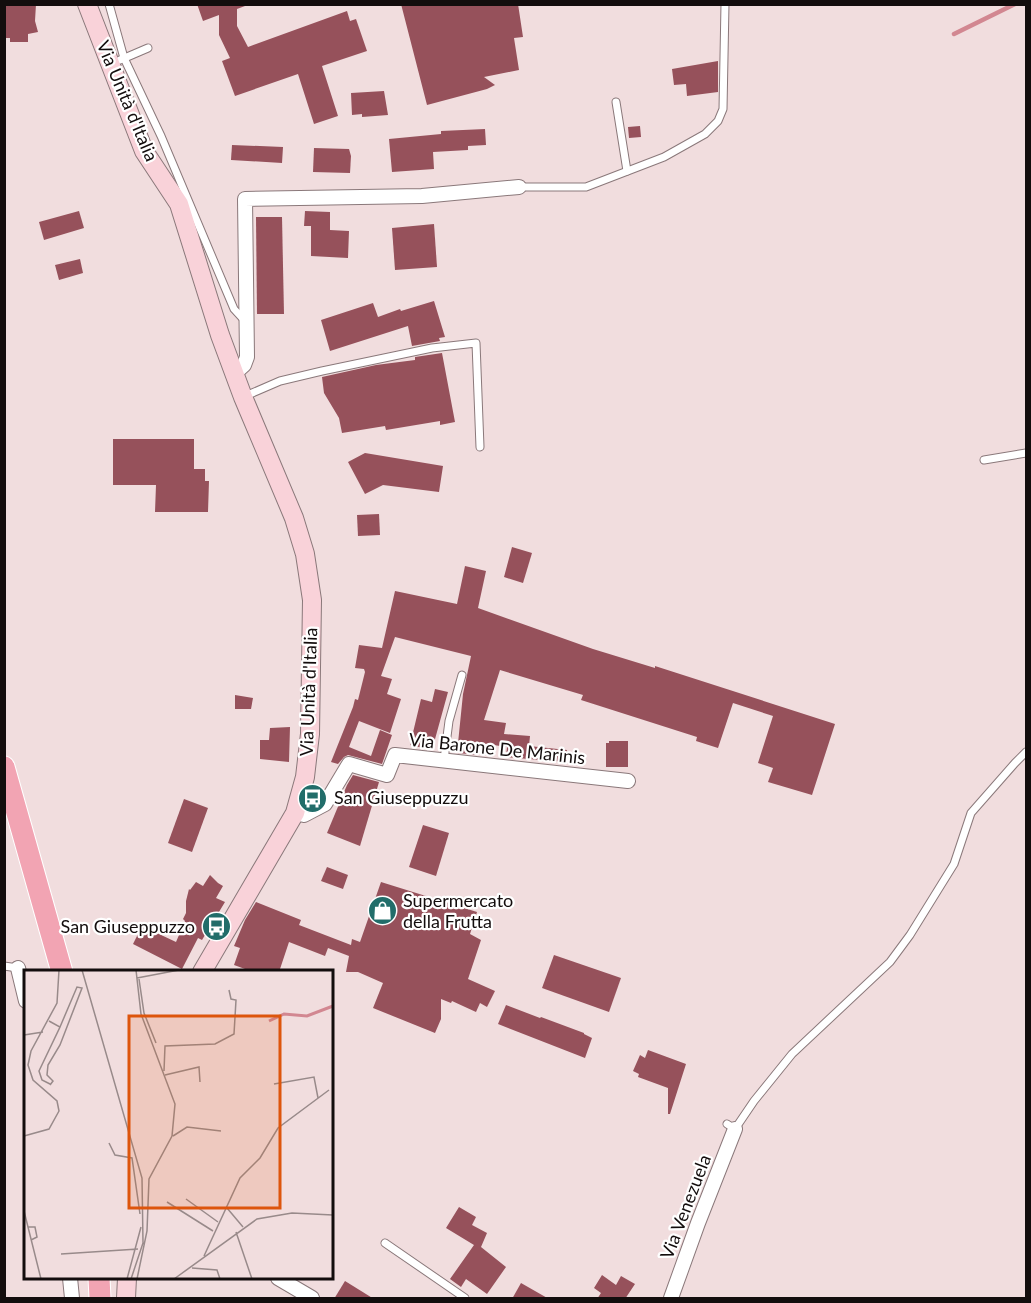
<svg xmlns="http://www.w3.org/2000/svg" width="1031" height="1303" viewBox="0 0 1031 1303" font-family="Lato,sans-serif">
	<rect width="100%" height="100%" fill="#f1ddde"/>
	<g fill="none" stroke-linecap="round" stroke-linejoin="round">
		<polyline stroke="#d28791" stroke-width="4.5" points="954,34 1015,4"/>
	</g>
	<g fill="#96515b">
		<polygon points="4,4 36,4 35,21 38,32 28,34 28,42 10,42 10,38 4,38"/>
		<polygon points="197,4 245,4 245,6 237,9 237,26 248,47 347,11 350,21 356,19 367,51 322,66 338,116 314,124 298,74 235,96 222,61 230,58 219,35 219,15 203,21"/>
		<polygon points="401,4 518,4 523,37 514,38 519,70 484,77 495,85 487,89 427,105"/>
		<polygon points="718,61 718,92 687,96 686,84 674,85 672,69"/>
		<polygon points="384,91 388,115 362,117 362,114 352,115 351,93"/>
		<polygon points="640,126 641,137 629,138 628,127"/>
		<polygon points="485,129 486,145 468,146 468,150 433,152 434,169 392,172 389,139 441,134 441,131"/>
		<polygon points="232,145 283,147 282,163 231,160"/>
		<polygon points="314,148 349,149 351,156 350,173 313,172"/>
		<polygon points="79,211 84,228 44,240 39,222"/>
		<polygon points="305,211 330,212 330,230 349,231 348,258 311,256 311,226 304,226"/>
		<polygon points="256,217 282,217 284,314 257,314"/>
		<polygon points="434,224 437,267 395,270 392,228"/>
		<polygon points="80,259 83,273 59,280 55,265"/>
		<polygon points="434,301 445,337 439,338 440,341 412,346 408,326 330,351 321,320 373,303 378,317 400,309 401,311"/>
		<polygon points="442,353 455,422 440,425 440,421 386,430 385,426 342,433 339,418 324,393 322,377 376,365 415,360 415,357"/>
		<polygon points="113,439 194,439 194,469 205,469 205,481 209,481 208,512 155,512 156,485 113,485"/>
		<polygon points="365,453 443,466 439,492 383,485 365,494 348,462"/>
		<polygon points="379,514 380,535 358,536 357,515"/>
		<polygon points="512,547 532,553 523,583 504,577"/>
		<polygon points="465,566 486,571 478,608 593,649 655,668 655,666 835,724 812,795 768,782 773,768 758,763 773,716 733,703 718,748 696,741 697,737 581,700 583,695 500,670 484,720 506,723 504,734 530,736 529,746 567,750 565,762 506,757 507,747 480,743 479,755 457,753 463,694 471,656 395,637 381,676 392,679 387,694 401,699 390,733 359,721 349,747 371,756 380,730 392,735 382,764 348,755 344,757 338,764 331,762 353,707 355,699 358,700 365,672 364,669 355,668 359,645 382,648 395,591 457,604"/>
		<polygon points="435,689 448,692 432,750 410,745 421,699 432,702"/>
		<polygon points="235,695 253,698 251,709 235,709"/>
		<polygon points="290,727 289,762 260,759 260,740 269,740 270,728"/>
		<polygon points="609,741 628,741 628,767 606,767 606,743 609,743"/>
		<polygon points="353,775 379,782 360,846 327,833 347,785"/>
		<polygon points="184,799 208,808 192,852 168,843"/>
		<polygon points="423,825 449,833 436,876 409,867"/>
		<polygon points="327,867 348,875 343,889 321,881"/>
		<polygon points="210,875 218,883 223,886 216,898 225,902 202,940 198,938 182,969 133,944 142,926 176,942 185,921 183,919 186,913 186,901 189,889 190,890 196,882 203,886"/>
		<polygon points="381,882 477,912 470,934 481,940 468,979 495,991 487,1007 480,1003 476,1012 452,1001 451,1003 441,999 441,1019 435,1033 373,1008 383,983 358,972 346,972 349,956 328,948 325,956 289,942 279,972 244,972 245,969 234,965 240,948 234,946 245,920 256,902 301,920 299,925 351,945 352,939 360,942"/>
		<polygon points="554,955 621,978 609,1012 542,988"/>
		<polygon points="506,1005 540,1018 541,1017 584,1033 584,1034 592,1038 585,1058 498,1024"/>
		<polygon points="648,1050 686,1064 670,1114 668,1114 668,1088 638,1077 639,1074 633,1071 640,1055 645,1058"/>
		<polygon points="459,1207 476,1217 472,1225 487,1233 481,1247 506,1267 487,1294 466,1279 461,1287 450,1279 474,1245 446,1228"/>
		<polygon points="602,1275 616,1285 621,1276 635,1284 625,1299 597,1299 601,1293 594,1288"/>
		<polygon points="345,1281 374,1299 334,1299"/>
		<polygon points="521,1283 549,1299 512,1299"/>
	</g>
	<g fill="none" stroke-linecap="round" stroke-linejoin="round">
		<defs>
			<g id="lane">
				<polyline points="109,4 124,58 161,136 234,309 245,321"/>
				<polyline points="120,60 148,48"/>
				<polyline points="616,102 627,171"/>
				<polyline points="519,187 586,187 664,157 705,134 718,121 723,109 725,4"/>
				<polyline points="243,397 280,381 322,371 432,348 476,343 480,447"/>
				<polyline points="984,460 1026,453"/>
				<polyline points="444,760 449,721 462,675"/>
				<polyline points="4,966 18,968"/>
				<polyline points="727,1124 735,1129 754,1101 792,1054 890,962 910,935 954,864 971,813 1015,763 1026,752"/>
				<polyline points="385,1243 465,1298"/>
			</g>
			<g id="street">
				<polyline points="235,373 244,365 247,357 245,199 422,196 519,187"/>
				<polyline points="295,813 304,815 325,804 349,764 387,775 395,755 628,781"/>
				<polyline points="18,968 26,1001"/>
				<polyline points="70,1278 72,1298"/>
				<polyline points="278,1278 312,1298"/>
				<polyline points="671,1298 698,1223 735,1129"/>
			</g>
			<g id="secondary">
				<polyline points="87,4 144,151 179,204 220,335 243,397 294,518 305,554 312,600 310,734 305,777 295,813 202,972"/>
				<polyline points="126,1298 127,1278"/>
			</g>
			<g id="primary">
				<polyline points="4,767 62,972"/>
				<polyline points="99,1278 100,1298"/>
			</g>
		</defs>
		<use href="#lane" stroke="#8a787a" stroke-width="9"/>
		<use href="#street" stroke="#8a787a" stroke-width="16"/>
		<use href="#secondary" stroke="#8a787a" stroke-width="20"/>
		<use href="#primary" stroke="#fff" stroke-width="23"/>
		<use href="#lane" stroke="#fff" stroke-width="7"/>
		<use href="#street" stroke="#fff" stroke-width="14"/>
		<use href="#secondary" stroke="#f9d2d9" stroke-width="18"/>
		<use href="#primary" stroke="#f2a4b3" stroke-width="21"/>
	</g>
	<defs>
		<symbol id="bus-disc" viewBox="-11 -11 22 22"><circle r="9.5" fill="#226d6a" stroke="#fff"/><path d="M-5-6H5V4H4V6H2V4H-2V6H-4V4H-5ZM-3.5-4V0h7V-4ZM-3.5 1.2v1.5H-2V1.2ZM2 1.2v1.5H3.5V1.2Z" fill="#fff"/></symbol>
		<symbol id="shop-disc" viewBox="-11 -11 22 22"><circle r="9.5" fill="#226d6a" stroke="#fff"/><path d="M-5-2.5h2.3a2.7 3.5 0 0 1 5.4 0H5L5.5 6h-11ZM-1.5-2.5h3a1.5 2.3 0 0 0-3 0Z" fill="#fff"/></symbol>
	</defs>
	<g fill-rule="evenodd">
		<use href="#bus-disc" x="296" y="782" width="33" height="33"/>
		<use href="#shop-disc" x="366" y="894" width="33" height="33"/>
		<use href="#bus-disc" x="200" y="910" width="33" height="33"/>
	</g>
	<g text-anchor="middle" stroke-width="4.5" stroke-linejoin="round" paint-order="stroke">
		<g font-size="18" fill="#130d0d" stroke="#fff">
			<text transform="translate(127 101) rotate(67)" y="6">Via Unità d'Italia</text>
			<text transform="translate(309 692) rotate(-88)" y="6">Via Unità d'Italia</text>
			<text transform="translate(497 749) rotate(6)" y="6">Via Barone De Marinis</text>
			<text transform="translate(686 1207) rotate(-69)" y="6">Via Venezuela</text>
		</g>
		<g font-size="18" fill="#130d0d" stroke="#fff" text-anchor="start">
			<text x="334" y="804">San Giuseppuzzu</text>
			<text x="403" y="907">Supermercato<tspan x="403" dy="21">della Frutta</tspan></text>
			<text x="195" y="933" text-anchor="end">San Giuseppuzzo</text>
		</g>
	</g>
	<g transform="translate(24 970)">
		<rect width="309" height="309" fill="#f1ddde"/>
		<path fill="none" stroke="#d28791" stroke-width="3" d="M245,51L260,44L283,46L309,36"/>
		<path fill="none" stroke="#988a8a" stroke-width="1.5" d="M58,0L118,208L119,273L107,309M112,0L117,44L151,134L148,166L125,209L123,261L113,309M113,8L155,0M115,9L120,43L132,73M25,51L36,57L15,101L18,110L26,114M0,65L19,62M140,101L141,76L191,74L210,64L212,30L207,29L205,20M141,105L175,97L176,112M250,114L290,107L294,128M26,115L29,111L23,105L24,95L36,75L58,18L53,17L36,57M0,166L25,159L35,141L33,131L9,110L4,95L7,81L33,33L35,0M149,166L163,157L197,161M85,173L91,185L108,188L116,244M162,229L194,252M143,232L189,261M203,238L219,257M0,241L17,309M4,257H11L13,267L7,270M212,262L228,309M37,284L114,279M180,286L216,208L236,188L254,158L305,120M168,298L193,300L196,309M103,309L117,257M150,309L233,249L268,243L309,245"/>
		<path fill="#dd550c" fill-opacity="0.15" stroke="#dd550c" stroke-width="3" d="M105,46H256V238H105Z"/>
		<rect width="309" height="309" fill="none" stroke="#130d0d" stroke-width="3"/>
	</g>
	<rect width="1031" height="1303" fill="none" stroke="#130d0d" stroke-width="12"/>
</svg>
